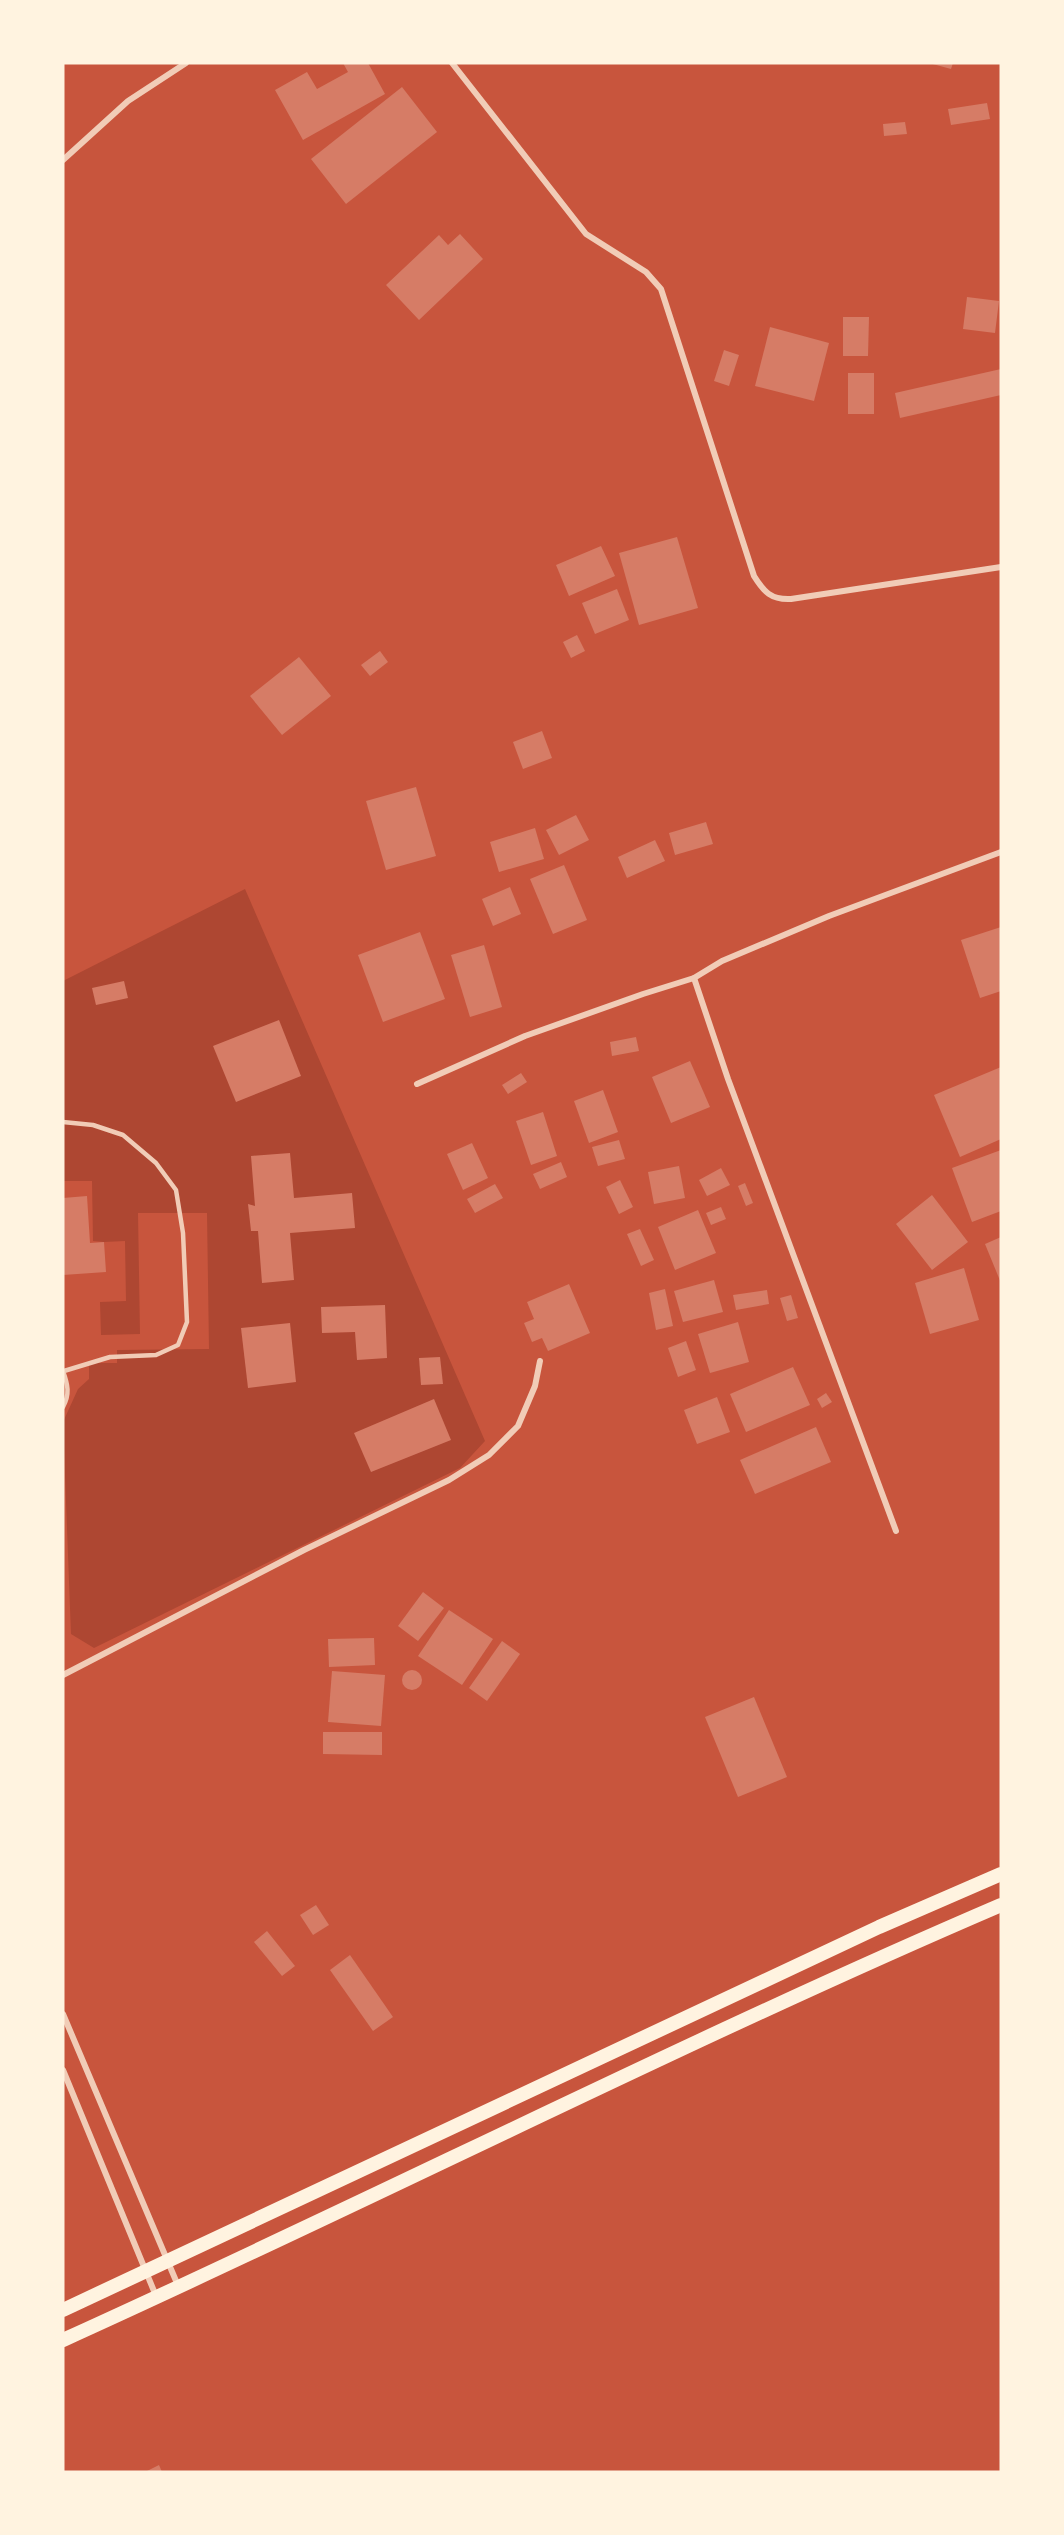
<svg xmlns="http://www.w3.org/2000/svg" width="1064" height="2535" viewBox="0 0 1064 2535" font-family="'Sofia Sans Condensed',sans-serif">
	<rect width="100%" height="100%" fill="#c8553d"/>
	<polygon fill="#ae4732" points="245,889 485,1441 460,1468 94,1648 71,1634 63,1422 78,1389 89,1379 89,1363 117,1363 117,1350 209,1349 207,1213 138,1213 140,1334 101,1335 100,1302 126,1301 125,1241 104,1242 93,1241 92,1181 63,1181 63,981"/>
	<g fill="#d67c66">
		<polygon points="343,63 368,63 385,94 303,140 275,90 307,72 317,89 348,72"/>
		<polygon points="929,63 953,63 951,69"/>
		<polygon points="402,87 437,132 346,204 311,159"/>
		<polygon points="987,103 990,119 951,125 948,109"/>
		<polygon points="905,122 907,134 884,136 883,124"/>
		<polygon points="460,234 483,259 419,320 386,285 439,235 448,245"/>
		<polygon points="967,297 999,301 995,333 963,329"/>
		<polygon points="843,317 869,317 868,356 843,356"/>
		<polygon points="770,327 829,343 814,401 755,386"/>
		<polygon points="724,350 739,355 729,386 714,381"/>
		<polygon points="1001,369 1001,395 900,418 895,393"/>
		<rect x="848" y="373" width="26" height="41"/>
		<polygon points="677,537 698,608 639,625 619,553"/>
		<polygon points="601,546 615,576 569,596 556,565"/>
		<polygon points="617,589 629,620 595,634 582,603"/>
		<polygon points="577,635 585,651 571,658 563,642"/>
		<polygon points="380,651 388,662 370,676 361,665"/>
		<polygon points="299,657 331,696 282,735 250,696"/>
		<polygon points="542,731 552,758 523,769 513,742"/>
		<polygon points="416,787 436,856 386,870 366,801"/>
		<polygon points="576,815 589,840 559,855 546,830"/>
		<polygon points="706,822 713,844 675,855 669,833"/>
		<polygon points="535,828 544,859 499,872 490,842"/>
		<polygon points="655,840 665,861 627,878 618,857"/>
		<polygon points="564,865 587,920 553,934 530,879"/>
		<polygon points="510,887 521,914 493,926 482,899"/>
		<polygon points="1001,927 1001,991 980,998 961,940"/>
		<polygon points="420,932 445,999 383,1022 358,955"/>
		<polygon points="484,945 502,1007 470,1017 451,955"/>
		<polygon points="124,981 128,998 96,1005 92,988"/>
		<polygon points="279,1020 301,1076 236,1102 213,1046"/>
		<polygon points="636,1037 639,1051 612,1056 610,1042"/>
		<polygon points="690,1061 710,1107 671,1123 652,1077"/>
		<polygon points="1001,1067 1001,1139 960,1157 934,1095"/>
		<polygon points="521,1073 527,1082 508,1094 502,1085"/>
		<polygon points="603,1090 618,1132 589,1143 574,1101"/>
		<polygon points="543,1112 557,1156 531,1165 516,1121"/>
		<polygon points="619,1140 625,1159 598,1166 592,1147"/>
		<polygon points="472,1143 488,1178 463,1190 447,1154"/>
		<polygon points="1001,1150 1001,1211 972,1222 952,1168"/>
		<polygon points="290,1153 294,1198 352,1193 355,1228 290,1233 294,1280 262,1283 258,1231 251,1231 248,1204 255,1206 251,1156"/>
		<polygon points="561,1162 567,1177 540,1189 533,1174"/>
		<polygon points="679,1166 685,1198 654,1204 648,1172"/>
		<polygon points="721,1168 730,1185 707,1196 699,1180"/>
		<polygon points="620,1180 633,1207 619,1214 606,1187"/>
		<polygon points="745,1183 753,1203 746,1206 738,1186"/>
		<polygon points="495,1184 503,1198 475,1213 467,1199"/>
		<polygon points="932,1195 968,1242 932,1270 896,1224"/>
		<polygon points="87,1196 90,1243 104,1242 106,1272 63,1275 63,1198"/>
		<polygon points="721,1207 726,1219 711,1225 706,1213"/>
		<polygon points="698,1210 716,1253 675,1270 658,1227"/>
		<polygon points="640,1229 654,1260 641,1266 627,1234"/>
		<polygon points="1001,1237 1001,1283 985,1244"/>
		<polygon points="964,1268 979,1320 930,1334 915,1283"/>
		<polygon points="714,1280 723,1312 683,1322 674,1291"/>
		<polygon points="569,1284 590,1333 548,1351 542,1338 532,1342 524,1323 534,1319 527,1302"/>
		<polygon points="665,1289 673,1326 656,1330 649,1293"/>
		<polygon points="767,1290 769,1304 736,1310 733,1295"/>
		<polygon points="791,1295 798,1318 787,1321 780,1298"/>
		<polygon points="385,1305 387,1358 357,1360 355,1332 322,1333 321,1307"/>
		<polygon points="738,1322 749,1362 710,1373 698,1334"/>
		<polygon points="290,1323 296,1382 248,1388 241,1328"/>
		<polygon points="686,1341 696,1370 678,1377 668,1348"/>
		<polygon points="440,1357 443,1384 421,1385 419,1358"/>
		<polygon points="793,1367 810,1405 746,1432 730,1394"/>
		<polygon points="826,1393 832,1402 822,1408 817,1399"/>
		<polygon points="717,1397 730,1432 697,1444 684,1410"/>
		<polygon points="434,1399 451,1440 371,1472 354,1433"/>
		<polygon points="816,1427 831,1462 755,1494 740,1460"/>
		<polygon points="423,1592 444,1608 418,1641 398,1626"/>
		<polygon points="449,1610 493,1639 462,1685 418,1656"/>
		<polygon points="374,1638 375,1665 329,1667 328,1639"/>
		<polygon points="502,1641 520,1654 487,1701 469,1688"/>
		<circle cx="412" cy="1680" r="10"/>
		<polygon points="332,1671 385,1675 381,1726 328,1722"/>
		<polygon points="754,1697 787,1777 738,1797 705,1717"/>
		<polygon points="323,1732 382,1732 382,1755 323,1754"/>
		<polygon points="316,1905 329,1925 313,1935 300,1915"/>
		<polygon points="267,1931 295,1966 282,1976 254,1942"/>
		<polygon points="350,1955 393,2017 373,2031 330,1970"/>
		<polygon points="159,2465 162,2472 145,2472"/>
	</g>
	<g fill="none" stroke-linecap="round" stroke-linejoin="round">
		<g stroke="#f1ccb7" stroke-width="4.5">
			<polyline points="63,1122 93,1125 123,1135 156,1163 176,1190 183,1233 187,1322 178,1345 156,1355 110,1357 64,1371"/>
			<path d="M63,1371C68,1385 70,1394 63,1407"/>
		</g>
		<g stroke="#f1ccb7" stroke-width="6">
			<path d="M452,63L586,234L646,272L661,289L754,576C764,592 771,600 791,599L1001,567"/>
			<polyline points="63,160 128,101 186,63"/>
			<polyline points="694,978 728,1079 896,1531"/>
			<polyline points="417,1084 525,1036 643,994 694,978 722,961 829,916 1001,852"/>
			<polyline points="63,1675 304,1550 449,1480 489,1455 518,1426 535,1386 540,1361"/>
			<polyline points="63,2014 179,2288"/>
			<polyline points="63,2070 156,2296"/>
		</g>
		<g stroke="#fff3e0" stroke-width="14">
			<polyline points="63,2310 879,1927 1001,1874"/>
			<path d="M63,2340C377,2198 684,2041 1001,1905"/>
		</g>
	</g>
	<rect width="1064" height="2535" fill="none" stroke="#fff3e0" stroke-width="129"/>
</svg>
